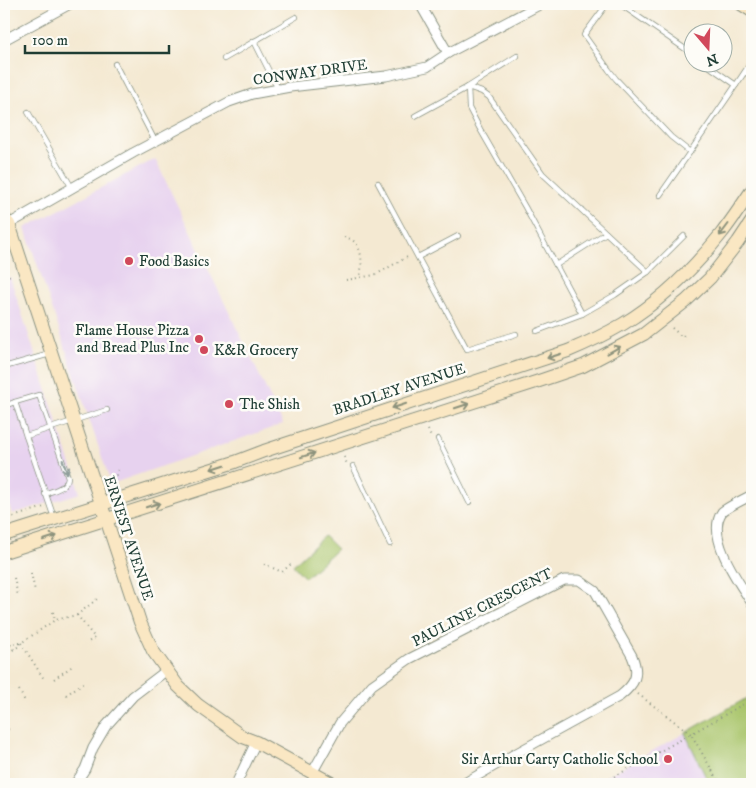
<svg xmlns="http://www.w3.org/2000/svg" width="756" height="788" viewBox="0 0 756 788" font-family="'IM FELL DW Pica',serif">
	<rect width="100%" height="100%" fill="#fdfcf7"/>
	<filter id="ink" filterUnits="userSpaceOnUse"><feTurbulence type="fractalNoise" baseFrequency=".02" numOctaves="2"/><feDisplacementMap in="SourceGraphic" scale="10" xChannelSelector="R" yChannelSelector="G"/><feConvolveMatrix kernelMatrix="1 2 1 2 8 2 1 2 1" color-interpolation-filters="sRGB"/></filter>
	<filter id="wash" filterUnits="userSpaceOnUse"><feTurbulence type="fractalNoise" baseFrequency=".0096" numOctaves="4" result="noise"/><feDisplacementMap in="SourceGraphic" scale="20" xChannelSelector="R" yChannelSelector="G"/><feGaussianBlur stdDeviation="1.12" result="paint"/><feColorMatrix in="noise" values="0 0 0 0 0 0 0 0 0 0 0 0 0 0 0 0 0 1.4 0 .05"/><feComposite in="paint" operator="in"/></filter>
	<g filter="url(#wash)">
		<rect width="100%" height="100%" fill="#f4e9d2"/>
		<g fill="#e7d2ef">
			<polygon points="155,159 283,424 111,484 25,228"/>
			<polygon points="10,277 80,493 12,514 4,490 4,279"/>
			<polygon points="685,733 709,784 592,784"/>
		</g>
		<g fill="#a9c56b" stroke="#648150">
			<polygon points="324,536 337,549 305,578 293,565"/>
			<polygon points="752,695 752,784 709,784 685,733"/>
		</g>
	</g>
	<g filter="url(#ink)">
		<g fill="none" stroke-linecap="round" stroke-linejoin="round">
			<defs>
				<g id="lane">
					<polyline points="607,4 584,35 609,70 616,79 671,137 690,152 736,85 703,62"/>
					<polyline points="620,4 694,55"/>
					<polyline points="254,41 278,89"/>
					<polyline points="224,59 296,17"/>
					<polyline points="115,64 155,141"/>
					<polyline points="745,72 752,77"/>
					<polyline points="736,85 752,61"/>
					<polygon points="468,87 482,92 489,97 543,174 648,272 615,295 582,314 525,207 480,129 469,108"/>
					<polyline points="28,112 72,188"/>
					<polyline points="415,116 468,87 517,56"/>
					<polyline points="378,183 467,349 516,334"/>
					<polyline points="660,195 690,152"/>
					<polyline points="418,257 458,236"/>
					<polyline points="556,265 606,233"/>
					<polyline points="648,272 684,236"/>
					<polyline points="537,331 582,314"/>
					<polyline points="4,367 50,354"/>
					<path d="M15,402L39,395L68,477C67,488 54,490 45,494"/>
					<polyline points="4,406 15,402 26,436"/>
					<polyline points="438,439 469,502"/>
					<polyline points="353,466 390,544"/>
					<polyline points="52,512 26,436 107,410"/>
				</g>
				<g id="street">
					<polyline points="420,4 448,53"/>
					<polyline points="4,40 70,4"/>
					<polyline points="9,224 133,153 229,102 252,94 290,87 386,76 427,67 448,53 541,4"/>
					<path d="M752,495C746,498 726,508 722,512C705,536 739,583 752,603"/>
					<path d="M312,773L340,723L372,685L409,659L564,580H579L595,591L632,656C640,675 635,684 620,696L513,755L463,784"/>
					<polyline points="75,784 85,769 93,748 106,726 133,696 167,670"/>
					<polyline points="236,784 256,742"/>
				</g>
				<g id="secondary">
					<polyline points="741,4 752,11"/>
					<polyline points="4,218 9,224 140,622 153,651 178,686 198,705 243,737 256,742 333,784"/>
					<path d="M4,535L235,462L264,451L568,351C587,343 606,334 623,324C661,301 694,268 721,234C732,220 742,205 752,190"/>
					<polyline points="4,552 539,381 583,366 644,334 686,301 710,278 738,242 752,221"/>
				</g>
			</defs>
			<use href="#lane" stroke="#8a9383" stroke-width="6"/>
			<use href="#street" stroke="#8a9383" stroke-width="11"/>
			<use href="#secondary" stroke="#8a9383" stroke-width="14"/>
			<g stroke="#8a9383" stroke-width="2" stroke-dasharray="1 4" stroke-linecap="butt">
				<path d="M344,237C363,240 363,262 360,277"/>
				<polyline points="4,274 13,277"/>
				<polyline points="346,280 375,275 409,256"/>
				<polyline points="672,328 682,337 686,333"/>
				<polyline points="428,430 431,437"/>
				<polyline points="344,457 347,464"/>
				<polyline points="113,485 119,466"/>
				<polyline points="4,520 44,507"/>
				<polyline points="264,564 282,572 291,564"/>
				<polyline points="31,573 35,591"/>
				<polyline points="14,578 18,596"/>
				<polyline points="53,612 55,620"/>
				<polyline points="77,615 95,638 88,642"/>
				<polyline points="4,637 14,649"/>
				<polyline points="21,643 44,679"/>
				<polyline points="9,644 21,643 55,620 77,615 97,599"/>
				<polyline points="4,655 21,645"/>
				<polyline points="54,679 74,665"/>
				<polyline points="19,690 26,703"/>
				<polyline points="638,694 691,734 752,699"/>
				<polyline points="66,695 86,681"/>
				<polyline points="4,726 9,730"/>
				<polyline points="601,784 691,734 720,784"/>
			</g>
			<use href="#lane" stroke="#fff" stroke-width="4.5"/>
			<use href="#street" stroke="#fff" stroke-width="9"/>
			<use href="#secondary" stroke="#fae7c3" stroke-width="12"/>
		</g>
		<defs><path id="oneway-shaft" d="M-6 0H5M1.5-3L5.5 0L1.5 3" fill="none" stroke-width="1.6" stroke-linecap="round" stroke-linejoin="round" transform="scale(1.25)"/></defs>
		<g stroke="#8c927c">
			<use href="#oneway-shaft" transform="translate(724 230) rotate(127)"/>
			<use href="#oneway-shaft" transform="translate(614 350) rotate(-29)"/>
			<use href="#oneway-shaft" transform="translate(554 356) rotate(162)"/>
			<use href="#oneway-shaft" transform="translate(399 406) rotate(162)"/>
			<use href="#oneway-shaft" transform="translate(462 406) rotate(-18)"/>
			<use href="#oneway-shaft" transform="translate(308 455) rotate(-18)"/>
			<use href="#oneway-shaft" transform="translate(218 467) rotate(162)"/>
			<use href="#oneway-shaft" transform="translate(153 505) rotate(-18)"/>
			<use href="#oneway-shaft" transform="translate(50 538) rotate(-18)"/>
		</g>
		<use stroke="#8f9e9a" href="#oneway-shaft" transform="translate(65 467) rotate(71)"/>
	</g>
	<g fill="#d1495b" stroke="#fdfcf7" stroke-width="2">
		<circle cx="129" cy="261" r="5"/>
		<circle cx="199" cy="339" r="5"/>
		<circle cx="204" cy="350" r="5"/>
		<circle cx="229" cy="404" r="5"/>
		<circle cx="668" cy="759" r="5"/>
	</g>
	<g text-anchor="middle" stroke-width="5" stroke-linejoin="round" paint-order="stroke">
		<g font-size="15" fill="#1f3d34" stroke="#fdfcf7">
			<text transform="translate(310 72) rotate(-8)" y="5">CONWAY DRIVE</text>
			<text transform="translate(399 389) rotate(-18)" y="5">BRADLEY AVENUE</text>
			<text transform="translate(129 538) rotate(72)" y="5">ERNEST AVENUE</text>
			<text transform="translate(482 607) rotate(-27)" y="5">PAULINE CRESCENT</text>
		</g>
		<g font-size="15" fill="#1f3d34" stroke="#fdfcf7" text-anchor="start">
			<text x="139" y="266">Food Basics</text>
			<text x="189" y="335" text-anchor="end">Flame House Pizza<tspan x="189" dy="17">and Bread Plus Inc</tspan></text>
			<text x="214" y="355">K&amp;R Grocery</text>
			<text x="239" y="409">The Shish</text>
			<text x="658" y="764" text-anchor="end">Sir Arthur Carty Catholic School</text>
		</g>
	</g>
	<rect width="756" height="788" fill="none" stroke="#fdfcf7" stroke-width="20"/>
	<g transform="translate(708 48) rotate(161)"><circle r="24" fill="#fdfcf7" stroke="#a4b0a9"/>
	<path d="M0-4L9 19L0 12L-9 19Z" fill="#d1495b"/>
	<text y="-8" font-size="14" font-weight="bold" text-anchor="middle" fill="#1f3d34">N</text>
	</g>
	<path d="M25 45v8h144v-8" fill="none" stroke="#1f3d34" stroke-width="2.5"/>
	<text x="32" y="45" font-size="15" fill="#1f3d34" stroke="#fdfcf7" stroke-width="4" paint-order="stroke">100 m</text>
</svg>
